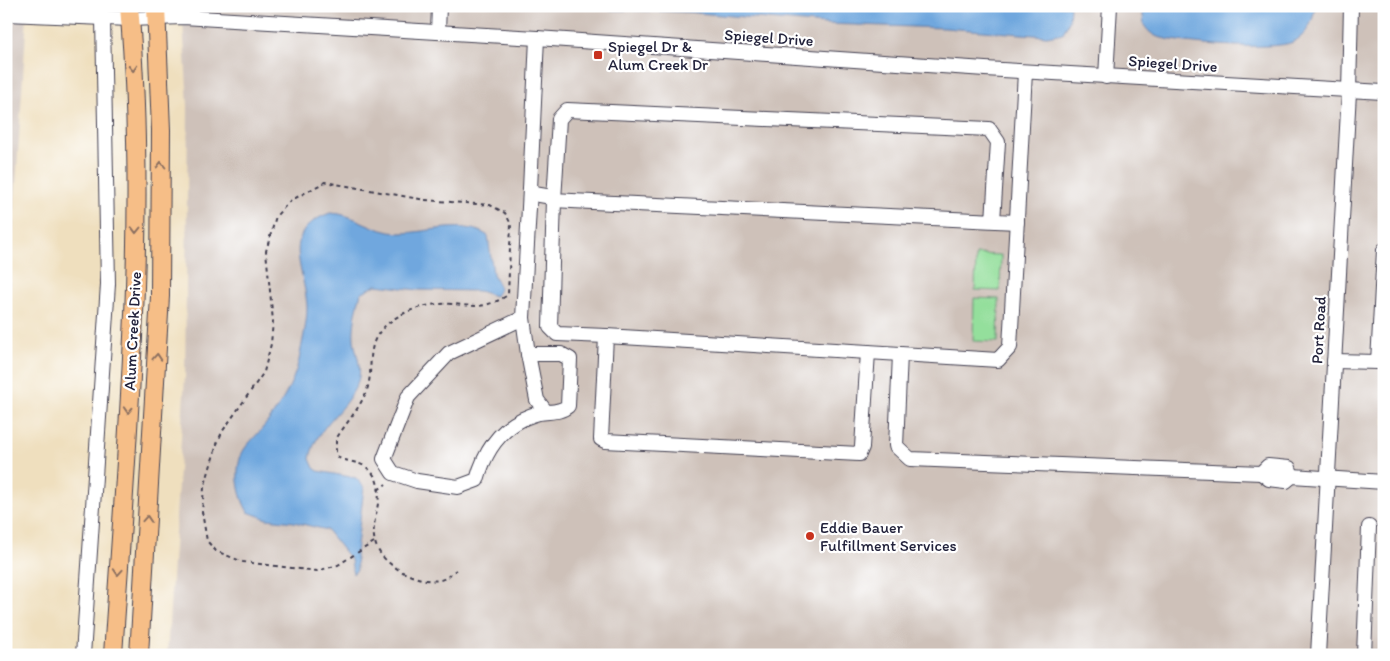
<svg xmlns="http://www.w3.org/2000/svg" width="1390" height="661" viewBox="0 0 1390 661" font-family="Itim,sans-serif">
	<rect width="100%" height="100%" fill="#fff"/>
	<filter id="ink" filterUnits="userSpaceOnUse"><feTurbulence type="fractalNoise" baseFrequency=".02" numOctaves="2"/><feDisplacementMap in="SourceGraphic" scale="10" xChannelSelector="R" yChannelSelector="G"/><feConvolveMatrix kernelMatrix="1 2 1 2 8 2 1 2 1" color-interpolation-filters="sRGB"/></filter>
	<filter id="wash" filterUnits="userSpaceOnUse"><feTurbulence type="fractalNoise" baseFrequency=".0096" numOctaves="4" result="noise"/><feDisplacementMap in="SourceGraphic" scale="20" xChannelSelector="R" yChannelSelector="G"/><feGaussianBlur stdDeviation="1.12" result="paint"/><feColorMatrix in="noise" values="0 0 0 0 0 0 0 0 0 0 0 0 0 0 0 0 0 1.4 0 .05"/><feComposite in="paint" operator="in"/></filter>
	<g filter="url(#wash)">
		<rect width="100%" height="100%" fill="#efdfbe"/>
		<polygon fill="#f0d5bc" points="6,6 102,6 103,18 6,14"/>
		<g fill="#cec1b9">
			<polygon points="182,6 1384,6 1384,655 167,655 185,377 188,106"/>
			<polygon points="6,14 27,15 6,339"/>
		</g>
		<g fill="#94df9c" stroke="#5b806c">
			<polygon points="976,254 1001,255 1000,291 975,290"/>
			<polygon points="974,298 999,299 998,342 973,341"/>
		</g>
		<g fill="#70a7de" stroke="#49648c">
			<polygon points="593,6 1070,6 1069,21 1063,33 1047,36 945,28 826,24 686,12 612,10"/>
			<path d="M1142,6H1315V7C1313,22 1307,35 1293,42C1273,51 1181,44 1158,37C1152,35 1147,30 1144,25Z"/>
			<path d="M330,213C354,213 374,233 400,233C427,233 465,219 488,236L493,274L500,288L495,296L479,291L418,290L385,286L376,285L361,293C357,307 353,325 354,339C355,353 363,367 358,381C348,410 315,426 310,459L314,468L318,471L356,478L364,487L356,554L357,570L353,574L351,560L327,530L294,522L267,519L248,512C238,495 234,472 242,453C246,445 255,437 261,430C278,410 293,385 299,360C302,342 307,325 307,307C305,268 278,232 330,213Z"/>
		</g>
	</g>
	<g filter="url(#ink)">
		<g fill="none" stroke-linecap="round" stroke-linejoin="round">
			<defs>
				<g id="minor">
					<polyline points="6,14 130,19 183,17 537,38 985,69 1383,92"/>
					<polyline points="438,32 439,6"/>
					<polyline points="537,38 530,189 534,194 546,196 554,200 550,327 557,334 606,336 601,439 605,441 859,454 862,447 868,352 998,360 1010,347 1025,72"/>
					<polyline points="1106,77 1110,6"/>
					<path d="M993,221L998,142L989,129L567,110L559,119L554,200C708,208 862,215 1017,222"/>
					<path d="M523,318L528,354H561L570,359L568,406C560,413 550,411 539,413C504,422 486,447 477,480L458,487L417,481L393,473L384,459L408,397L449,353L523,318L530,189"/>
					<polyline points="606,336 868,352"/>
					<polyline points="528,354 537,400 546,412"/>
					<polyline points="900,354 896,446 910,459 1261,473"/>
					<polyline points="1334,361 1378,362 1384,250"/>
					<polygon points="1268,466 1289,468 1292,476 1286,481 1269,479 1261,473"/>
					<polyline points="1292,476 1384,482"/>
					<polyline points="83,655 108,284 103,18"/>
					<polyline points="1318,655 1349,92 1351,6"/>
					<polyline points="1364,655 1369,527"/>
				</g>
				<g id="major">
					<path d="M113,655C127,439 148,222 129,6"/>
					<polyline points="139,655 160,296 161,130 156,6"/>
				</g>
			</defs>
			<use href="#minor" stroke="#413e4f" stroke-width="16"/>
			<use href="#major" stroke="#413e4f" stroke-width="20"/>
			<g stroke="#413e4f" stroke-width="2" stroke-dasharray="4 4" stroke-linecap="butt">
				<polyline points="378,490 386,484"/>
				<path d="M374,542L338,565L317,571L243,562L216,551L207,541L202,512L204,488L217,444L222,432L264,372L271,344L273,321L266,251L276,216L290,201L325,182L425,200L490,205L505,213L511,224L508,295C477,314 469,302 438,304C414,306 380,320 373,345C369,360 372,375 367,390C360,408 346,423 336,439V454L339,458C354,464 366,461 375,477C386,499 369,521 375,542C380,565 418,584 440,580C447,579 451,573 456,570"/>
			</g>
			<use href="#minor" stroke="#fff" stroke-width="14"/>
			<use href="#major" stroke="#f6be87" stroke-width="18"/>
		</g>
		<defs><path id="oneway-chevron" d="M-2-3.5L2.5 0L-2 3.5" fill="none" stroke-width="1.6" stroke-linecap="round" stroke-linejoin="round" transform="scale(1.25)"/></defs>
		<g stroke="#8c7061">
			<use href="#oneway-chevron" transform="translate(133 68) rotate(87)"/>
			<use href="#oneway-chevron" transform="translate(161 165) rotate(-90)"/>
			<use href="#oneway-chevron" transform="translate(136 230) rotate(91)"/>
			<use href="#oneway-chevron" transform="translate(157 357) rotate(-86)"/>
			<use href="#oneway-chevron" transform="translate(128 410) rotate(93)"/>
			<use href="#oneway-chevron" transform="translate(147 519) rotate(-86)"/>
			<use href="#oneway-chevron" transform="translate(118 572) rotate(94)"/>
		</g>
	</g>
	<g fill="#c8321e" stroke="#fff" stroke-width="2">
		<rect x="593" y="50" width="10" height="10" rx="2.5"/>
		<circle cx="810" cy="536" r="5"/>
	</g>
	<g text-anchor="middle" stroke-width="4.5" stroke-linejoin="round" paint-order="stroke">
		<g font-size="16" fill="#22223b" stroke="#fff">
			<text transform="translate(769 37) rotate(4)" y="6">Spiegel Drive</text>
			<text transform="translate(1173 63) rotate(4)" y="6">Spiegel Drive</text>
			<text transform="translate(1318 330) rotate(-87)" y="6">Port Road</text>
			<text transform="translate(132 331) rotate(-87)" y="6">Alum Creek Drive</text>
		</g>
		<g font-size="16" fill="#22223b" stroke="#fff" text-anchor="start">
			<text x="608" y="52">Spiegel Dr &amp;<tspan x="608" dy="18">Alum Creek Dr</tspan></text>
			<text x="820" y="533">Eddie Bauer<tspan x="820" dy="18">Fulfillment Services</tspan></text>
		</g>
	</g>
	<rect width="1390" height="661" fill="none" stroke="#fff" stroke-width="25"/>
</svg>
